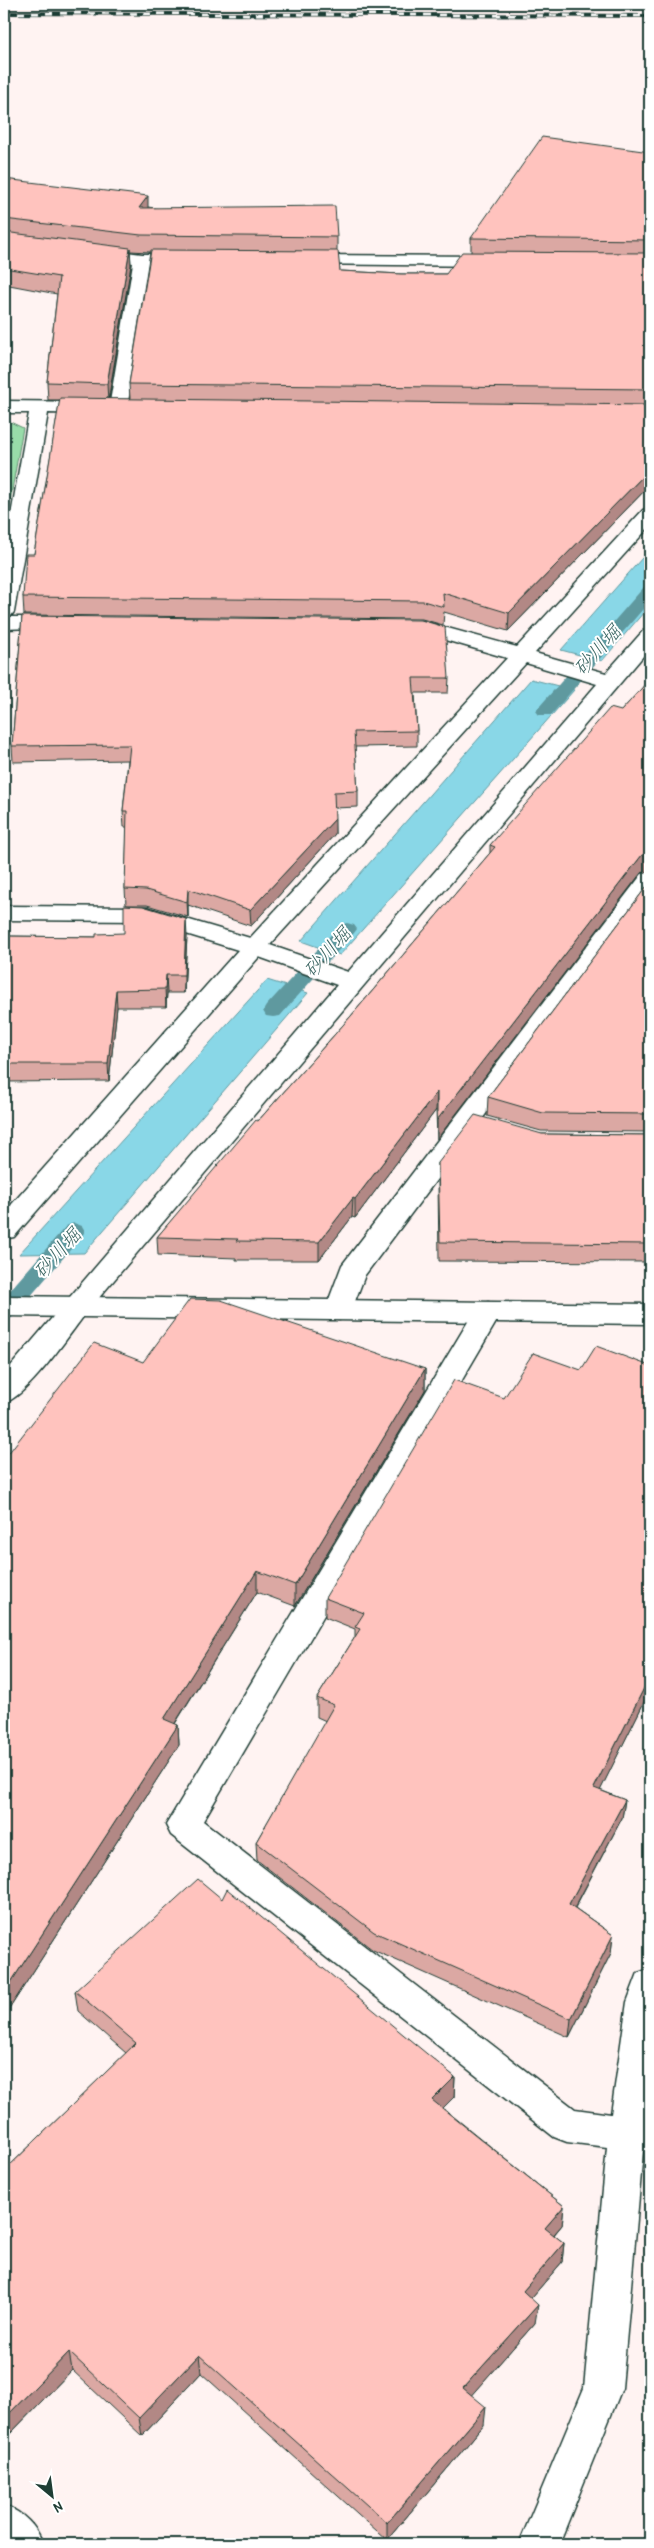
<svg xmlns="http://www.w3.org/2000/svg" width="654" height="2548" viewBox="0 0 654 2548" font-family="'Patrick Hand','Klee One',sans-serif">
	<rect width="100%" height="100%" fill="#fff3f2"/>
	<filter id="ink" filterUnits="userSpaceOnUse"><feTurbulence type="fractalNoise" baseFrequency=".02" numOctaves="2"/><feDisplacementMap in="SourceGraphic" scale="10" xChannelSelector="R" yChannelSelector="G"/><feConvolveMatrix kernelMatrix="1 2 1 2 8 2 1 2 1" color-interpolation-filters="sRGB"/></filter>
	<g filter="url(#ink)">
		<polygon fill="#98dca9" stroke="#5c8c6e" points="4,419 23,428 4,535"/>
		<g fill="#89d7e7" stroke="#5f999f">
			<polygon points="650,549 650,605 602,661 561,650"/>
			<polygon points="531,679 574,690 340,955 301,941"/>
			<polygon points="267,980 308,993 84,1253 19,1254"/>
		</g>
		<g fill="none" stroke-linecap="round" stroke-linejoin="round">
			<g fill="#5f999f" fill-rule="evenodd">
				<polygon points="650,586 650,601 551,715 539,715 536,711 539,707 644,587"/>
				<polygon points="347,923 354,925 357,929 354,933 280,1016 273,1017 266,1016 263,1011 266,1006 340,925"/>
				<polygon points="74,1223 82,1226 85,1231 82,1236 12,1318 4,1320 4,1297 66,1226"/>
			</g>
			<defs>
				<g id="minor">
					<polygon points="95,248 142,254 186,254 192,255 195,259 192,263 150,264 127,408 125,412 111,412 109,408 133,263 89,257 86,253 89,249"/>
					<polygon points="302,255 491,256 497,257 500,261 497,265 491,266 296,264 293,260 296,256"/>
					<polygon points="4,401 95,402 102,404 104,408 102,412 95,414 48,413 14,612 10,617 57,617 64,619 67,623 64,627 4,629 4,555 29,413 4,413"/>
					<path d="M650,508V526L535,653L606,673L643,631L650,629V648L86,1313C69,1335 28,1396 4,1403V1374L337,985L259,957L14,1237L4,1239V1213L238,950L144,921L4,920V906L146,907L250,938L507,658L421,633L403,631L400,627L403,623L422,621L517,647L643,510ZM526,663L597,684L348,972L270,945Z"/>
					<polygon points="650,872 650,895 365,1275 349,1317 339,1320 329,1317 325,1310 342,1265 642,874"/>
					<polygon points="488,1302 498,1305 502,1312 203,1821 575,2109 611,2114 627,2002 638,1973 650,1969 650,2090 647,2118 650,2118 650,2152 643,2151 622,2388 559,2544 519,2544 584,2388 607,2147 567,2142 554,2137 171,1835 166,1825 478,1305"/>
					<path d="M4,2505C23,2513 36,2525 43,2544H4Z"/>
				</g>
				<polygon id="tertiary" points="4,1296 650,1304 650,1324 4,1316"/>
			</defs>
			<use href="#minor" stroke="#1f3d34" stroke-width="3"/>
			<use href="#tertiary" stroke="#1f3d34" stroke-width="3"/>
			<use href="#minor" fill="#fff" fill-rule="evenodd"/>
			<use href="#tertiary" fill="#fff" fill-rule="evenodd"/>
			<defs>
				<polyline id="rail" points="4,13 650,16"/>
			</defs>
			<use href="#rail" stroke="#1f3d34" stroke-width="4"/>
			<use href="#rail" stroke="#fff" stroke-width="2.5" stroke-dasharray="7" stroke-linecap="butt"/>
		</g>
		<g fill="#dba8a3" stroke="#1f3d34" fill-rule="evenodd">
			<path d="M650,152V485L508,631L444,612L443,625L422,619L24,615L23,597L34,554L60,400H48L47,382L57,294L4,284V179L148,207L337,237V251L340,271L401,274H446L471,252V238ZM130,251L150,252L129,384L130,399H109L131,265Z"/>
			<polygon points="22,616 449,678 448,693 415,693 417,731 417,746 355,747 358,791 358,807 334,808 335,834 251,926 188,905 188,917 147,905 126,905 125,889 127,827 124,827 123,811 128,760 13,762 12,746"/>
			<polygon points="650,679 650,871 641,873 437,1139 436,1110 355,1218 352,1217 319,1260 236,1260 236,1258 158,1255 157,1237 258,1121 351,1016 490,853 490,845 621,711"/>
			<polygon points="650,882 650,1262 439,1261 438,1181 438,1163 542,1134 650,1135 650,1132 541,1131 487,1116 488,1097"/>
			<polygon points="4,936 96,937 187,936 184,993 167,993 166,1007 117,1007 109,1081 4,1082"/>
			<polygon points="143,1362 425,1369 425,1390 295,1606 257,1592 175,1724 178,1725 179,1745 4,2017"/>
			<polygon points="650,1366 650,1690 600,1790 625,1800 622,1818 575,1908 613,1935 611,1953 569,2037 373,1950 257,1860 256,1842 326,1721 317,1717 317,1698 355,1637 355,1629 325,1617 325,1598 504,1398 581,1370"/>
			<polygon points="222,1899 455,2077 454,2097 443,2108 564,2206 562,2225 554,2235 564,2243 562,2262 531,2298 535,2323 471,2395 484,2425 387,2540 201,2373 142,2436 72,2370 6,2438 4,2436 4,2171 126,2053 78,2011 75,1991"/>
		</g>
		<g fill="#b28885" stroke="#1f3d34">
			<polygon points="148,196 148,212 139,208"/>
			<polygon points="130,248 131,265 108,401 107,384"/>
			<polygon points="650,469 650,485 508,631 509,613"/>
			<polygon points="335,819 335,834 251,926 250,910"/>
			<polygon points="650,853 650,871 641,873 437,1139 437,1120 642,855"/>
			<polygon points="188,889 188,917 187,902"/>
			<polygon points="186,919 187,936 184,993 184,975"/>
			<polygon points="166,975 167,993 166,1007 165,989"/>
			<polygon points="116,990 117,1007 109,1081 108,1064"/>
			<polygon points="437,1092 436,1110 355,1218 355,1199"/>
			<polygon points="353,1198 352,1217 319,1260 319,1242"/>
			<polygon points="425,1369 425,1390 295,1606 295,1585"/>
			<polygon points="257,1571 257,1592 165,1739 164,1719"/>
			<polygon points="650,1676 650,1690 592,1807 594,1788"/>
			<polygon points="178,1725 179,1745 4,2017 4,1993"/>
			<polygon points="625,1800 622,1818 567,1922 569,1904"/>
			<polygon points="613,1935 611,1953 569,2037 571,2019"/>
			<polygon points="455,2077 454,2097 431,2120 432,2100"/>
			<polygon points="564,2206 562,2225 543,2247 545,2228"/>
			<polygon points="564,2243 562,2262 521,2310 523,2291"/>
			<polygon points="538,2305 535,2323 461,2407 463,2388"/>
			<polygon points="69,2352 72,2370 6,2438 4,2426 4,2419"/>
			<polygon points="199,2355 201,2373 142,2436 139,2418"/>
			<polygon points="486,2407 484,2425 387,2540 387,2523"/>
		</g>
		<g fill="#ffc3be" stroke="#1f3d34">
			<polygon points="542,137 650,152 650,240 471,238"/>
			<polygon points="4,179 148,196 139,208 335,206 337,237 141,235 4,219"/>
			<polygon points="4,232 130,248 107,384 47,382 59,277 4,268"/>
			<polygon points="151,250 338,251 340,271 401,274 446,274 462,252 650,253 650,389 129,384"/>
			<polygon points="60,398 650,405 650,469 509,613 443,593 444,607 423,601 23,597 26,554 34,554"/>
			<polygon points="22,616 421,620 445,627 449,678 413,678 417,731 354,732 358,791 334,792 335,819 250,910 188,889 187,902 146,890 125,889 127,811 123,811 130,745 12,746"/>
			<polygon points="650,679 650,853 642,855 437,1120 437,1092 355,1199 353,1198 319,1242 236,1241 238,1239 157,1237 256,1120 258,1121 351,1016 495,847 490,845 610,708 621,711"/>
			<polygon points="650,882 650,1114 543,1113 488,1097"/>
			<polygon points="124,905 143,906 186,919 184,975 166,975 165,989 116,990 108,1064 4,1064 4,936 96,937 96,934 124,933"/>
			<polygon points="475,1115 542,1134 650,1135 650,1244 440,1242 438,1163"/>
			<polygon points="190,1299 221,1300 425,1369 295,1585 257,1571 164,1719 178,1725 4,1993 4,1459 94,1343 143,1362"/>
			<polygon points="596,1346 650,1366 650,1676 594,1788 625,1800 569,1904 613,1935 571,2019 374,1932 256,1842 334,1705 317,1698 360,1629 355,1627 364,1613 325,1598 454,1380 504,1398 533,1353 581,1370"/>
			<polygon points="198,1879 222,1899 227,1889 455,2077 432,2100 564,2206 545,2228 564,2243 523,2291 538,2305 463,2388 486,2407 387,2523 199,2355 139,2418 69,2352 4,2419 4,2171 136,2043 75,1991"/>
		</g>
	</g>
	<g text-anchor="middle" stroke-width="4" stroke-linejoin="round" paint-order="stroke">
		<g font-size="20" font-style="italic" fill="#3a6461" stroke="#fff">
			<text transform="translate(597 650) rotate(-48)" y="7">砂川堀</text>
			<text transform="translate(327 952) rotate(-48)" y="7">砂川堀</text>
			<text transform="translate(57 1253) rotate(-48)" y="7">砂川堀</text>
		</g>
	</g>
	<rect width="654" height="2548" fill="none" stroke="#fff" stroke-width="20"/>
	<rect x="10" y="10" width="634" height="2528" fill="none" stroke="#1f3d34" stroke-width="2" filter="url(#ink)"/>
	<g transform="translate(52 2496) rotate(151)" stroke="#ffffff" stroke-width="4" paint-order="stroke">
	<path d="M0-4L9 19L0 12L-9 19Z" fill="#1f3d34"/>
	<text y="-8" font-size="14" font-weight="bold" text-anchor="middle" fill="#1f3d34">N</text>
	</g>
</svg>
